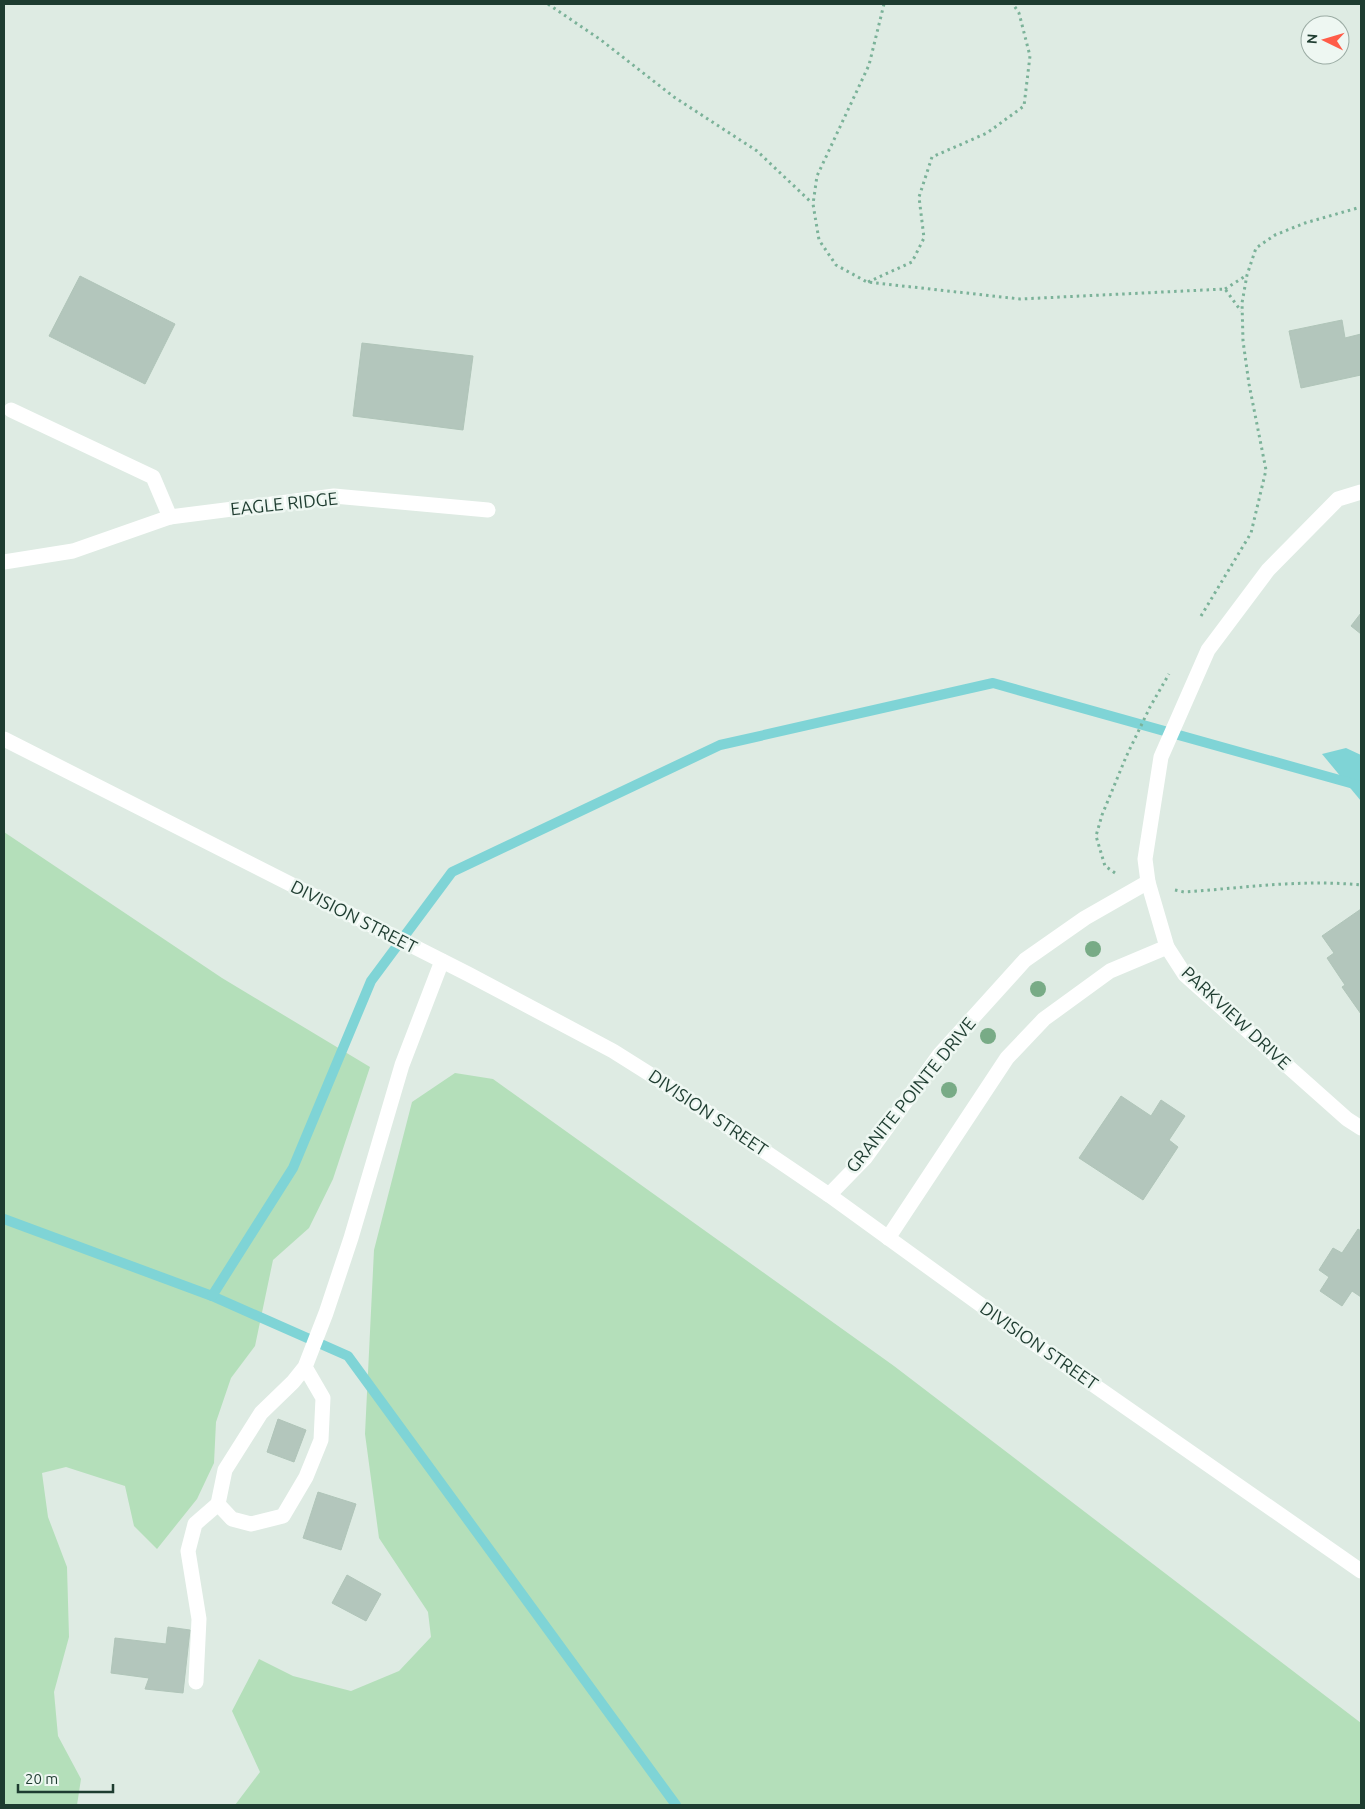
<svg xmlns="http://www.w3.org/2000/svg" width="1365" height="1809" viewBox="0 0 1365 1809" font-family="Ubuntu,sans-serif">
	<rect width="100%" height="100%" fill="#deebe3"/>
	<g fill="#b4dfba">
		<polygon points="4,832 222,978 370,1067 333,1179 309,1228 273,1260 255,1346 231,1378 216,1422 214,1463 197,1499 157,1549 134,1526 125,1486 66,1467 42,1473 48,1517 67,1567 69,1637 54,1692 58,1736 81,1779 77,1805 4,1805"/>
		<polygon points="455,1073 493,1079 894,1366 1361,1723 1361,1805 235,1805 260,1772 232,1711 259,1659 293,1676 351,1691 399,1671 431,1637 428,1612 379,1538 365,1434 374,1250 412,1102"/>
	</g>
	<polygon fill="#7fd4d6" points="1346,748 1361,755 1361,801 1322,754"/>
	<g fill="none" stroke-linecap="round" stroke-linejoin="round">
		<g stroke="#7fd4d6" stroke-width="10">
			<polyline points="4,1219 212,1296 348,1356 676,1805"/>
			<polyline points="212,1296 293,1168 371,981 452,872 720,745 993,683 1361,786"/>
		</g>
	</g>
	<g fill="#b3c6bc" stroke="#b0c5b9">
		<polygon points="80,276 175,324 145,384 49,336"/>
		<polygon points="1342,320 1345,338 1361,334 1361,375 1301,388 1289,331"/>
		<polygon points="362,343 473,356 463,430 353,416"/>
		<polygon points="1361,613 1361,634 1351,626"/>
		<polygon points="1361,909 1361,1014 1342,987 1345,985 1327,958 1334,953 1322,936"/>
		<polygon points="1121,1096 1151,1116 1161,1100 1185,1116 1169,1140 1178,1147 1143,1200 1079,1158"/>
		<polygon points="1358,1229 1361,1231 1361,1297 1352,1291 1342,1306 1320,1291 1329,1277 1319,1270 1333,1248 1342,1253"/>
		<polygon points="278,1419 306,1430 294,1462 267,1452"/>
		<polygon points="318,1492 356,1504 341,1550 303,1538"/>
		<polygon points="347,1575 381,1594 366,1621 332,1603"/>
		<polygon points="168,1627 190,1630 183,1693 145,1689 149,1678 111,1673 115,1638 166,1644"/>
	</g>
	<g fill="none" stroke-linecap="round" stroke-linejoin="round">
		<g stroke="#7bb299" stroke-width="3" stroke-dasharray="2.5 4" stroke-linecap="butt">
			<polyline points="548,4 601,40 674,97 757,151 812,203"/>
			<polyline points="884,4 869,65 817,176 813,204 819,240 836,265 867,282 1020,299 1225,289 1241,311"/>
			<polyline points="868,282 912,262 924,238 919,197 932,157 987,133 1024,106 1030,56 1019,13 1013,4"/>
			<polyline points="1225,289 1247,275"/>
			<polyline points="1201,616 1251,533 1266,470 1249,384 1243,341 1242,303 1247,275 1256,248 1275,235 1305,223 1361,207"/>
			<polyline points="1115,873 1105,866 1096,836 1102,815 1126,757 1150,707 1169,674"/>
			<path d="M1175,890L1184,892C1244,888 1301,879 1361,885"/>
		</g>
		<g stroke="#fff" stroke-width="15">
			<polyline points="11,410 153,477 170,517"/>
			<polyline points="4,562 73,551 170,517 334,496 488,510"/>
			<polyline points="305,1367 323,1398 321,1440 306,1477 283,1516 251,1524 232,1519 218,1504 225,1470 261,1413 293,1382 305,1367 326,1313 351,1238 402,1065 442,961"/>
			<polyline points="196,1682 199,1619 188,1551 195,1524 218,1504"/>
		</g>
		<g stroke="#fff" stroke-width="15">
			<polyline points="1361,492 1338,499 1268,570 1208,650 1161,757 1145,859 1148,882 1167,947 1185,975 1347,1119 1361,1128"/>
			<polyline points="829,1195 865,1158 940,1054 1025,960 1085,918 1148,882"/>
			<polyline points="888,1238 1007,1058 1044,1019 1110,971 1167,947"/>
		</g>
		<polyline stroke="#fff" stroke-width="15" points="4,739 468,974 613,1051 667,1085 829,1195 1032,1342 1361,1571"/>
	</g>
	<g fill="#78ab86">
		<circle cx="1093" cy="949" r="8"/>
		<circle cx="1038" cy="989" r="8"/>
		<circle cx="988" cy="1036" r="8"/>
		<circle cx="949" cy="1090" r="8"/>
	</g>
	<g text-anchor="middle" stroke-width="5" stroke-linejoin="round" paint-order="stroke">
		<g font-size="18" fill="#1e3c30" stroke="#eef7f2">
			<text transform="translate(284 504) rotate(-6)" y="6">EAGLE RIDGE</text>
			<text transform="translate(354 917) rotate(27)" y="6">DIVISION STREET</text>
			<text transform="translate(1236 1018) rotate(43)" y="6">PARKVIEW DRIVE</text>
			<text transform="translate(911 1095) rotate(-51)" y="6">GRANITE POINTE DRIVE</text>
			<text transform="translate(708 1113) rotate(34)" y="6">DIVISION STREET</text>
			<text transform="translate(1039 1346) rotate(35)" y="6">DIVISION STREET</text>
		</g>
	</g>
	<rect width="1365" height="1809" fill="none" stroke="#1e3c30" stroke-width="10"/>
	<g transform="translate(1325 40) rotate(275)"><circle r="24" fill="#eef7f2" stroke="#9baca4"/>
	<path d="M0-4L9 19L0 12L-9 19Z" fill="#ff5c48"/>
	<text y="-8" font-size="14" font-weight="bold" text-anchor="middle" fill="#1e3c30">N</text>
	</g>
	<path d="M18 1784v8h95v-8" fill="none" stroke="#1e3c30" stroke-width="2.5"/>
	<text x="25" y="1784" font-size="15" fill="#1e3c30" stroke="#eef7f2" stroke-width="4" paint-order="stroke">20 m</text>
</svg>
